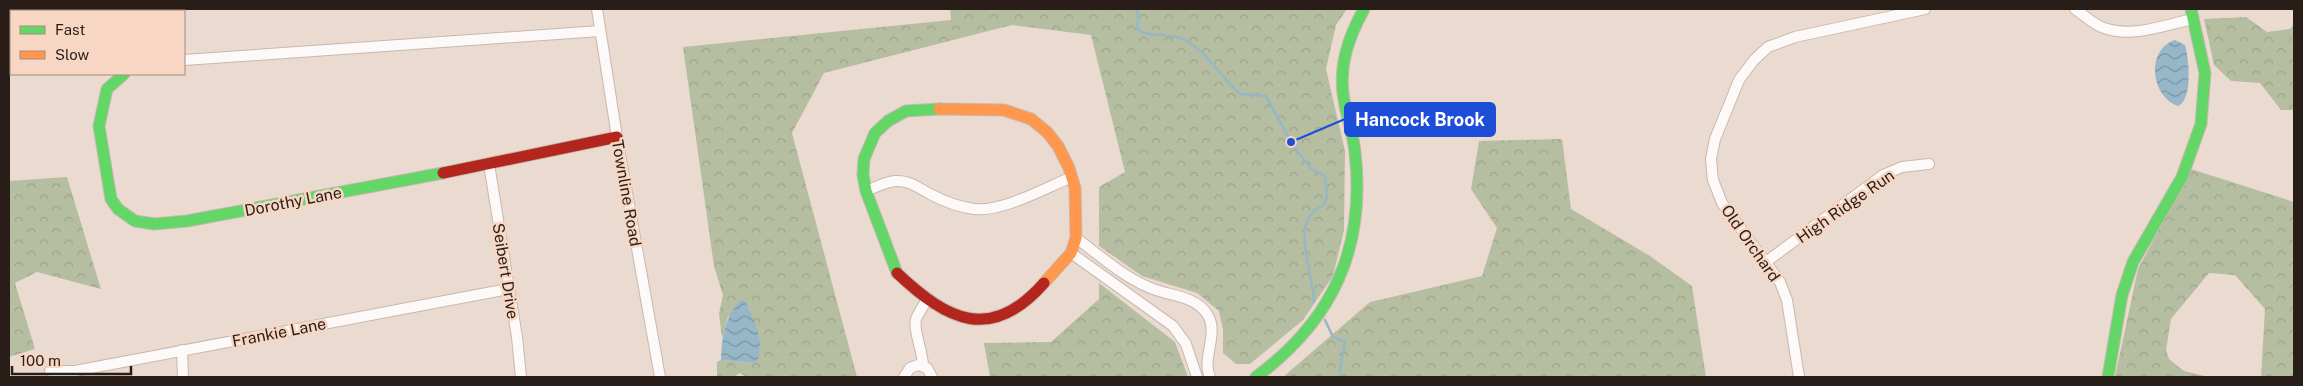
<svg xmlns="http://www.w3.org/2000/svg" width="2303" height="386" viewBox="0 0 2303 386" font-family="'Public Sans',sans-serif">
	<defs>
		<pattern id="forest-crowns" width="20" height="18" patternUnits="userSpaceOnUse" patternTransform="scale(1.25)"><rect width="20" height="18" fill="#b6bea1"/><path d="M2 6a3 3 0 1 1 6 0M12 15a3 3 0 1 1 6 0" fill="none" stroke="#9ca38a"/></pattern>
		<pattern id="water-waves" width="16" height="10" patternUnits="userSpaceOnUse" patternTransform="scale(1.25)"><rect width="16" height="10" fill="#96b7c7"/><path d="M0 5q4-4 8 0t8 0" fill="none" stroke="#7a94a1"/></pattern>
	</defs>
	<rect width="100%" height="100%" fill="#ebdad0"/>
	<g fill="url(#forest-crowns)">
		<path d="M950,9H1347L1336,25L1326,69L1345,151L1344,230L1333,276L1303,320L1250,364H1236L1223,353V330L1219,311L1197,293L1142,276L1099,246V187L1125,172L1091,35L1012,25L824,73L792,133L857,377H747L739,373L735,377H717V362L721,360L756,363C765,347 754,324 749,308L728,317L722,338L719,314L723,295L714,266L683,47L951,20Z"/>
		<polygon points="2246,17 2267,32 2290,29 2294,24 2294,110 2281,110 2260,83 2231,81 2214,65 2204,19"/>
		<polygon points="1562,139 1571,209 1650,256 1692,286 1706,377 1283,377 1370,302 1482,276 1497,228 1471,189 1479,141"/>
		<polygon points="2191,169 2294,202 2294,377 2261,377 2265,309 2235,275 2209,273 2171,319 2166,350 2169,359 2184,371 2209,377 2115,377 2138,269"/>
		<polygon points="67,177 101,289 37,272 15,283 35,349 9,357 9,181"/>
		<polygon points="1099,283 1175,342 1188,377 990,377 984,343 1051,342 1099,299"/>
	</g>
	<g fill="url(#water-waves)">
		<path d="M2175,40L2185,45C2189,58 2193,100 2178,106C2151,97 2145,50 2175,40Z"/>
		<path d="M740,300L745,301C754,316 766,347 756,363L721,360C722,334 724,321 740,300Z"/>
	</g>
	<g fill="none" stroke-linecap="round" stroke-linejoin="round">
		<g stroke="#96b7c7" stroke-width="2.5">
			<path d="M1136,9L1138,15L1137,29C1149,39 1170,32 1185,40C1207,52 1221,77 1240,94L1266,96L1291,142L1310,168L1325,176L1327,197L1324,205C1318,208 1312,211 1309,217C1297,236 1314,281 1314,302"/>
			<polyline points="1325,320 1333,337 1345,342 1339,377"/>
		</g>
		<defs>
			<g id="street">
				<polyline points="597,9 617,137 660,377"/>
				<path d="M2075,9C2084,15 2094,25 2104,28C2133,38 2165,25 2193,19"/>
				<polyline points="184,60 600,31"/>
				<polyline points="489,164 517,337 521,377"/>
				<path d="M866,191C876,187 885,182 895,181C910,180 918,188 930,194C943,201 960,207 974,209C1003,212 1045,188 1072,177"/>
				<path d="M1076,238C1101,256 1126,280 1156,290C1173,296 1196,297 1207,314C1220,333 1201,358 1210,377"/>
				<polyline points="1071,253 1173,326 1186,344 1197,377"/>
				<polyline points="1766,262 1883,175 1902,167 1929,164"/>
				<polyline points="182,350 183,377"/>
				<path d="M923,366C923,352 913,330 916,319C919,312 924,305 928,298"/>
				<polyline points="50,371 75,371 508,289"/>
				<polyline points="904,377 910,368 918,365 927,368 932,377"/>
				<polyline points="1799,377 1787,300 1780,282 1722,203 1713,180 1711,159 1715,139 1739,80 1754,60 1768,47 1795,37 1925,9"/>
			</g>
			<g id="fast">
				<polyline points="124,74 107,89 99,126 111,199 118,209 135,221 154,224 187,221 443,173"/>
				<polyline points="897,273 866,191 863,175 864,159 875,133 888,121 906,111 939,109"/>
				<path d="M1256,377C1333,320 1366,248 1355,152C1353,134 1347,117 1344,100C1338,67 1348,38 1364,9"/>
				<polyline points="2108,377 2122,295 2133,262 2182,177 2201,124 2205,73 2191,9"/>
			</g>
			<polyline id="slow" points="939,109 1004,110 1031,119 1047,132 1058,146 1069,168 1075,188 1076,238 1071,253 1044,283"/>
			<g id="jam">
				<polyline points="443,173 617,137"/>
				<path d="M897,273C948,321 991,343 1044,283"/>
			</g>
		</defs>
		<use href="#street" stroke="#c6b9b1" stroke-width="12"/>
		<use href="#fast" stroke="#c6b9b1" stroke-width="13"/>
		<use href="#slow" stroke="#c6b9b1" stroke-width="13"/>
		<use href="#jam" stroke="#c6b9b1" stroke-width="13"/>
		<use href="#street" stroke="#fcf9f8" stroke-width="10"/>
		<use href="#fast" stroke="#63d668" stroke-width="11"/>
		<use href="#slow" stroke="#ff974d" stroke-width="11"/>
		<use href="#jam" stroke="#b3261e" stroke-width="11"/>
	</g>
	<g text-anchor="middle" stroke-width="5" stroke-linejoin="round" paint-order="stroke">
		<g font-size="16" fill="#291e17" stroke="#f7d7c4">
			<text transform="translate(627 193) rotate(80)" y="6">Townline Road</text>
			<text transform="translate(293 201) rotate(-11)" y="6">Dorothy Lane</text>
			<text transform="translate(1845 206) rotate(-35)" y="6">High Ridge Run</text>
			<text transform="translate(1751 243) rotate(55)" y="6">Old Orchard</text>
			<text transform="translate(506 271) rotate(81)" y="6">Seibert Drive</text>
			<text transform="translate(279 332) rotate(-11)" y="6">Frankie Lane</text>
		</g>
	</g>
	<path fill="none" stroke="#1d4ed8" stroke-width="2" d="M1291 142L1345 119"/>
	<circle fill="#1d4ed8" stroke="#f7d7c4" stroke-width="2" cx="1291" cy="142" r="5"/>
	<rect fill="#1d4ed8" stroke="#1d4ed8" stroke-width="2" x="1345" y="103" width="150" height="33" rx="5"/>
	<g font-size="18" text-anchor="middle" font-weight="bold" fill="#fff">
		<text x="1420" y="126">Hancock Brook</text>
	</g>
	<rect width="2303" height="386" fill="none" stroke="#291e17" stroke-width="20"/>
	<rect x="10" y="10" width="175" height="65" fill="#f7d7c4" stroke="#a58d7f"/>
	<rect x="20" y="26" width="25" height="8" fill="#63d668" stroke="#a58d7f"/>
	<text x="55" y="35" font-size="15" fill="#291e17">Fast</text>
	<rect x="20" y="51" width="25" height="8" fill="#ff974d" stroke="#a58d7f"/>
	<text x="55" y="60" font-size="15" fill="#291e17">Slow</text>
	<path d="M12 366v8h119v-8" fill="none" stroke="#291e17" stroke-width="2.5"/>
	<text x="20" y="366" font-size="15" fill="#291e17" stroke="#f7d7c4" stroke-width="4" paint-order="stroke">100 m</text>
</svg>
